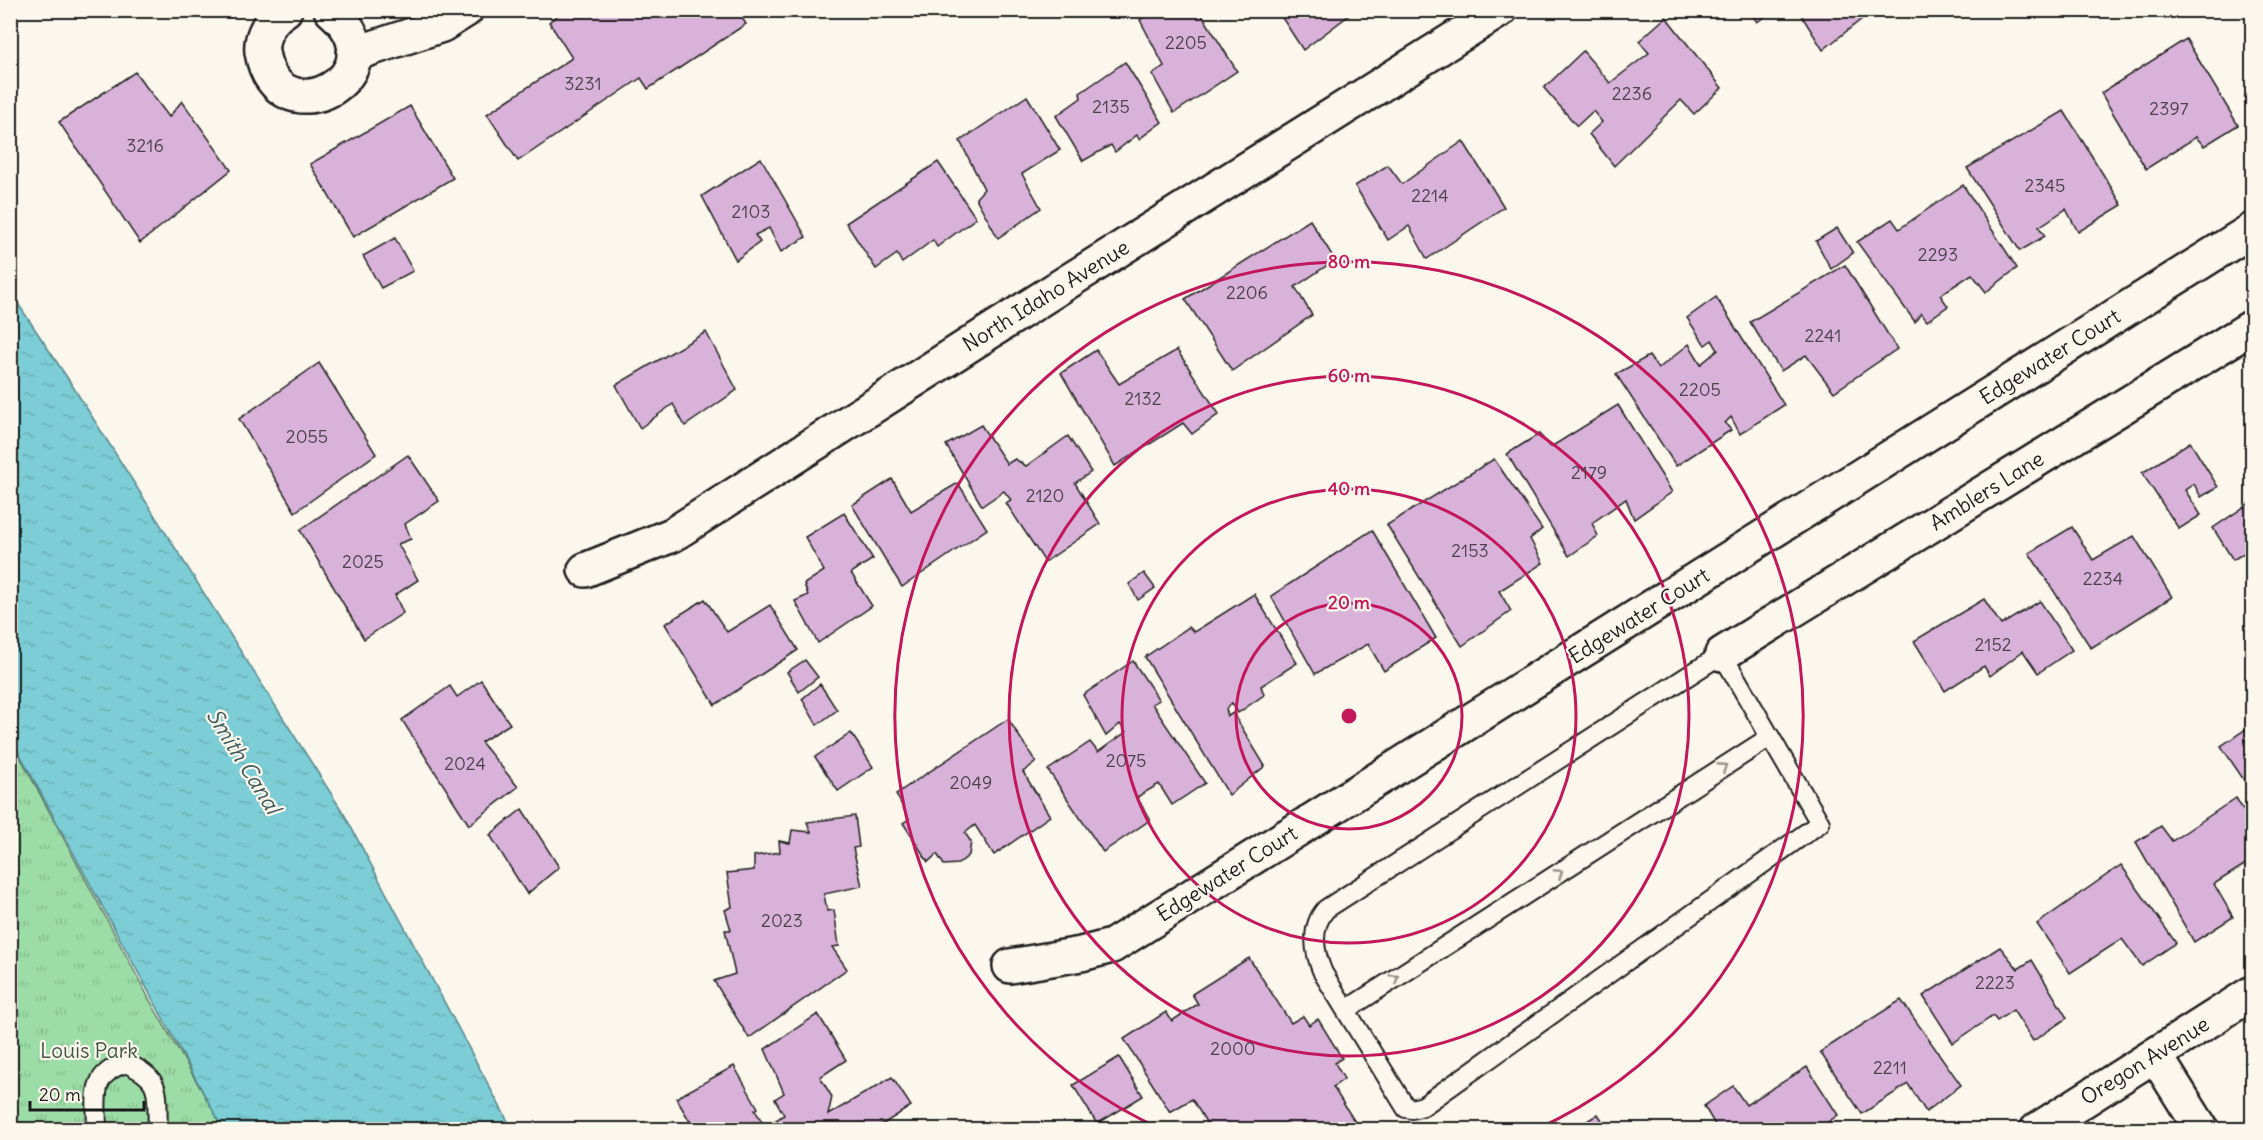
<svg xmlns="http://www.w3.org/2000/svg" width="2263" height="1140" viewBox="0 0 2263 1140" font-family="Delius,sans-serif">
	<defs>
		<pattern id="park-tufts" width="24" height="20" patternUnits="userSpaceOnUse" patternTransform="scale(1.5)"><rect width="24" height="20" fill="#9cdda7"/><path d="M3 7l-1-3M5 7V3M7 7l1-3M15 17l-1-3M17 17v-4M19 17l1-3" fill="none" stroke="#86bd8f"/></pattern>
		<pattern id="water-ripples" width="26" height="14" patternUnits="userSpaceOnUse" patternTransform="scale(1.5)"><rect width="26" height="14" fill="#7ccdd5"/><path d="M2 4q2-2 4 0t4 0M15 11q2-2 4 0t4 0" fill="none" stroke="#6bafb6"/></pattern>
	</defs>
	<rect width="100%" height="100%" fill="#fbf7ec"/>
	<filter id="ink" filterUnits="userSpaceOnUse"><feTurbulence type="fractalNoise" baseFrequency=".0167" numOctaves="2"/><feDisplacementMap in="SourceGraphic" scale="12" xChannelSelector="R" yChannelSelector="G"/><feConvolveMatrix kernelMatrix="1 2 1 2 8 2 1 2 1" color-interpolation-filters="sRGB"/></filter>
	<g filter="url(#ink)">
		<polygon fill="url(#park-tufts)" stroke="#5c7c62" stroke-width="1.5" points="10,738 153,1006 224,1129 11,1129"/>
		<polygon fill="url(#water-ripples)" stroke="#56868b" stroke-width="1.5" points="11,293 70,382 344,814 512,1129 223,1129 11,738"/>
		<g fill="#d9b2da" stroke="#1c1c1c" stroke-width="1.5">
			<polygon points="565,10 737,10 746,24 648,89 641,78 518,161 487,114 572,58 549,22"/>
			<polygon points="1155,10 1199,10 1237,71 1174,113 1152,74 1164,66 1140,20"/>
			<polygon points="1277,10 1356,10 1303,50"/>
			<polygon points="1749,10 1775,10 1757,22"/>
			<polygon points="1798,10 1873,10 1823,50"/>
			<polygon points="1666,17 1722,88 1694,114 1681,100 1614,166 1589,134 1602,122 1593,111 1577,126 1544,88 1583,51 1610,83 1649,53 1639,41"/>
			<polygon points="2186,39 2238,125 2204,146 2196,137 2146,169 2101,93"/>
			<polygon points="1125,62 1162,122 1139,139 1137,135 1115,152 1111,145 1083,161 1056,116 1081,98 1080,93"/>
			<polygon points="135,72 169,117 182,101 231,170 140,243 59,122"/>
			<polygon points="1027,96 1060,150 1022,174 1041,208 998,238 976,198 984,189 960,141"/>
			<polygon points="410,106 453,178 353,237 310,164"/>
			<polygon points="2064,111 2122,205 2078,232 2066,209 2039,227 2045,236 2020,251 1967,168"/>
			<polygon points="1463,141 1504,207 1427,259 1409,226 1388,240 1355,186 1388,165 1402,184"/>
			<polygon points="761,158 806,237 781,252 769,228 755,235 760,242 736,260 702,196"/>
			<polygon points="938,162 976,218 937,247 933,240 902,263 897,254 876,269 846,223"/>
			<polygon points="1963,185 2017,268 1986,292 1972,274 1940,295 1948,306 1927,321 1921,313 1915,322 1857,242 1892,219 1899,229"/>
			<polygon points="1310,220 1335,260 1295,287 1312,315 1232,371 1185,299"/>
			<polygon points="1837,228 1853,253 1831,269 1816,241"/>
			<polygon points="395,238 413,271 381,288 363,256"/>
			<polygon points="1845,265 1897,349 1834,392 1806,355 1781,371 1750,322"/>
			<polygon points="1716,297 1784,405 1740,434 1731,417 1725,423 1731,430 1676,466 1616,374 1649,356 1658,369 1689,344 1701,364 1718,350 1712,340 1705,345 1687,318"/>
			<polygon points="706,332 737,390 685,426 673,404 640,428 616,385"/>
			<polygon points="1096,350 1119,384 1177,350 1219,414 1192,434 1183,423 1115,466 1061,373"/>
			<polygon points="319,363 376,454 295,512 239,419"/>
			<polygon points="1618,405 1672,492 1634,519 1626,499 1592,523 1598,536 1569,556 1507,454 1539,434 1551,447"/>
			<polygon points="981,425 1007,464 1015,459 1026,466 1068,436 1091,472 1075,483 1100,524 1045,562 1006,503 1011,500 1004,491 982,506 946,445"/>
			<polygon points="2190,442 2218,487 2201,497 2194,484 2185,490 2201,515 2179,529 2142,473"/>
			<polygon points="408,455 439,501 405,524 411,539 398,544 418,580 395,595 403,613 364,639 300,530"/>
			<polygon points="1494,459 1542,529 1530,539 1543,563 1499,591 1511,611 1462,646 1387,525"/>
			<polygon points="892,479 911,511 958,483 987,529 902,587 852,505"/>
			<polygon points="2250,503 2252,508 2252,548 2233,560 2213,528"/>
			<polygon points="844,513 873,559 851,573 872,606 818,643 795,601 808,595 804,584 824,571 805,537"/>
			<polygon points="2072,527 2093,560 2134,536 2172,597 2091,648 2029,553"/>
			<polygon points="1372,530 1436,638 1384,671 1368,644 1315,674 1271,596"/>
			<polygon points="1144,573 1155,588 1138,600 1129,584"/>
			<polygon points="1254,594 1297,663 1261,686 1264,695 1238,713 1232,703 1226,709 1228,716 1233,713 1265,766 1229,795 1145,657 1189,627 1194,632"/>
			<polygon points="705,599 727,632 770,605 798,650 715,705 665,624"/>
			<polygon points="1984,599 2001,625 2040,601 2072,650 2038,673 2023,651 1990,676 1984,666 1945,691 1914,641"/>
			<polygon points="805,660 818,677 799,692 787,672"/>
			<polygon points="1133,661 1159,700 1152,704 1205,783 1172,805 1159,784 1137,797 1150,820 1103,852 1048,770 1090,742 1098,752 1126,732 1120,724 1106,736 1083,695"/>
			<polygon points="481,680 510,724 481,742 518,787 469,825 402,720 450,686 457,697"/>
			<polygon points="820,684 837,710 817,725 802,699"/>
			<polygon points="1008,719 1036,762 1023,772 1050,816 994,855 975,825 965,833 971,842 969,855 958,864 944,865 937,854 928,862 903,823 909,819 896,794"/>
			<polygon points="2252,725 2252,792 2221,746"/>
			<polygon points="851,733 873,767 838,791 815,757"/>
			<polygon points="2236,798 2252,824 2252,860 2214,884 2233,917 2194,942 2136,842 2161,826 2172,841"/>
			<polygon points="522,809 559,867 527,894 490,835"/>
			<polygon points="855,816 859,847 853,848 862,886 824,894 827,911 834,910 839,946 832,947 847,969 749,1038 714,981 735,974 725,930 731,930 725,910 732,907 727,873 754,870 754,856 780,852 779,841 790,843 792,830 811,832 807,822"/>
			<polygon points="2121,865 2176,943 2142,966 2122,939 2070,973 2037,924"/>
			<polygon points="2000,947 2018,969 2032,960 2067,1018 2033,1041 2013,1010 1997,1021 1993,1016 1953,1043 1923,996"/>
			<polygon points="1249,958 1291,1023 1303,1016 1309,1025 1318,1019 1342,1058 1335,1063 1344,1079 1333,1087 1360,1130 1211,1130 1192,1099 1170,1112 1124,1039 1166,1012 1172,1021 1198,1004 1192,994"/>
			<polygon points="1901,1000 1961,1085 1926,1112 1908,1084 1862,1114 1820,1052"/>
			<polygon points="818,1014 846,1060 820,1077 832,1097 828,1115 892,1077 911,1106 874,1130 695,1130 676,1098 734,1066 758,1108 755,1110 765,1127 784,1115 775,1099 784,1093 765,1049"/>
			<polygon points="1119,1057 1143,1096 1097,1124 1073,1085"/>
			<polygon points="1807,1067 1838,1115 1816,1130 1718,1130 1704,1106 1733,1086 1746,1105"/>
			<polygon points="1598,1114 1608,1130 1573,1130"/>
		</g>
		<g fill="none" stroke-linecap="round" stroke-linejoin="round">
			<defs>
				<g id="lane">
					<path d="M1722,654L1820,823L1423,1106L1412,1109L1406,1108L1323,973C1314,952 1310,927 1326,909Z"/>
					<polyline points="1346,1010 1770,737"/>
					<path d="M97,1130C97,1098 89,1074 126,1063C164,1080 156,1092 158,1130"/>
				</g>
				<g id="street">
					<path d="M285,10C271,18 260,36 262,52C277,144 407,73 331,10"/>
					<polyline points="354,54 442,25 466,10"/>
					<polyline points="585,570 672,535 1069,281 1500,10"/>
					<polyline points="1722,654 2252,327"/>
					<polyline points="1010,966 1081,954 1112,946 2252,230"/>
					<polyline points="2155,1055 2202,1130"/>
					<polyline points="2037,1130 2252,993"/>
				</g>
			</defs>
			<use href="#lane" stroke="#1c1c1c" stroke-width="22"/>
			<use href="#street" stroke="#1c1c1c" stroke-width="38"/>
			<use href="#lane" stroke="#fbf7ec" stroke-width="18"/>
			<use href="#street" stroke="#fbf7ec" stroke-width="33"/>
		</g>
		<defs><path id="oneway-chevron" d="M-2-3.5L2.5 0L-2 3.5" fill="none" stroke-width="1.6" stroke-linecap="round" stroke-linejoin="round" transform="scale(1.5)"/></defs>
		<g stroke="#97948e">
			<use href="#oneway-chevron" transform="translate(1723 767) rotate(-33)"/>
			<use href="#oneway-chevron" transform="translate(1559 873) rotate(-33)"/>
			<use href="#oneway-chevron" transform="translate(1395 978) rotate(-33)"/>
		</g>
	</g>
	<g fill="none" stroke="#c2185b" stroke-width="3">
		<circle cx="1349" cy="716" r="113"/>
		<circle cx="1349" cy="716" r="227"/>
		<circle cx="1349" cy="716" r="340"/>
		<path d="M1161 1129A454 454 0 1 1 1537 1129"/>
	</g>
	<g text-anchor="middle" stroke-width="4.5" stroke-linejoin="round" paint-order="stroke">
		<g font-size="18" fill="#4b424c">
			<text x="1186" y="49">2205</text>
			<text x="583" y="90">3231</text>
			<text x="1632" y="100">2236</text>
			<text x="1111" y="113">2135</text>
			<text x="2169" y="115">2397</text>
			<text x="145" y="152">3216</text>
			<text x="2045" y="192">2345</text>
			<text x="1430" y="202">2214</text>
			<text x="751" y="218">2103</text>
			<text x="1938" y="261">2293</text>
			<text x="1247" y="299">2206</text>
			<text x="1823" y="342">2241</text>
			<text x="1700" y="396">2205</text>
			<text x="1143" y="405">2132</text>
			<text x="307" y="443">2055</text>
			<text x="1589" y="479">2179</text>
			<text x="1045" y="502">2120</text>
			<text x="1470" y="557">2153</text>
			<text x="363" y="568">2025</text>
			<text x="2103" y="585">2234</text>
			<text x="1993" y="651">2152</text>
			<text x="1126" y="767">2075</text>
			<text x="465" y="770">2024</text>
			<text x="971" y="789">2049</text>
			<text x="782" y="927">2023</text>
			<text x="1995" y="989">2223</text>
			<text x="1233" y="1055">2000</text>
			<text x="1890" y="1074">2211</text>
		</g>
		<g font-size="21" fill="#1c1c1c" stroke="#fbf7ec">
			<text transform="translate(1046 296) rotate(-32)" y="7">North Idaho Avenue</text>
			<text transform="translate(2050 357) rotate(-32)" y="7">Edgewater Court</text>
			<text transform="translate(1987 491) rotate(-32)" y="7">Amblers Lane</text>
			<text transform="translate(1639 616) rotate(-32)" y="7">Edgewater Court</text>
			<text transform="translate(1227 874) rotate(-32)" y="7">Edgewater Court</text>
			<text transform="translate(2145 1061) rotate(-32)" y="7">Oregon Avenue</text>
		</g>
		<g font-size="21" fill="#425646" stroke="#fbf7ec">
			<text x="89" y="1058">Louis Park</text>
		</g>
		<g font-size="22" font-style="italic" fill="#3e5a5d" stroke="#fbf7ec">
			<text transform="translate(244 761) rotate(58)" y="8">Smith Canal</text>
		</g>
	</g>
	<circle cx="1349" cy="716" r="9" fill="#c2185b" stroke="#fbf7ec" stroke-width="3"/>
	<g font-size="18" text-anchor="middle" font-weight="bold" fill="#c2185b" stroke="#fbf7ec" stroke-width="4.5" stroke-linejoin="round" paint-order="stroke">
		<text x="1349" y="268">80 m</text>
		<text x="1349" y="382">60 m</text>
		<text x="1349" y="495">40 m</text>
		<text x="1349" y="609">20 m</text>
	</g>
	<rect width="2263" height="1140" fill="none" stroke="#fbf7ec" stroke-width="36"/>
	<rect x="18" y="18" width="2227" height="1104" fill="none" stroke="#1c1c1c" stroke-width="2" filter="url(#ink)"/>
	<path d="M30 1101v9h114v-9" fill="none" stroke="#1c1c1c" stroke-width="3"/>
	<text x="39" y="1101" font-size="18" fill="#1c1c1c" stroke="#fbf7ec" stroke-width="4.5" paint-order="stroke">20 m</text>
</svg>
